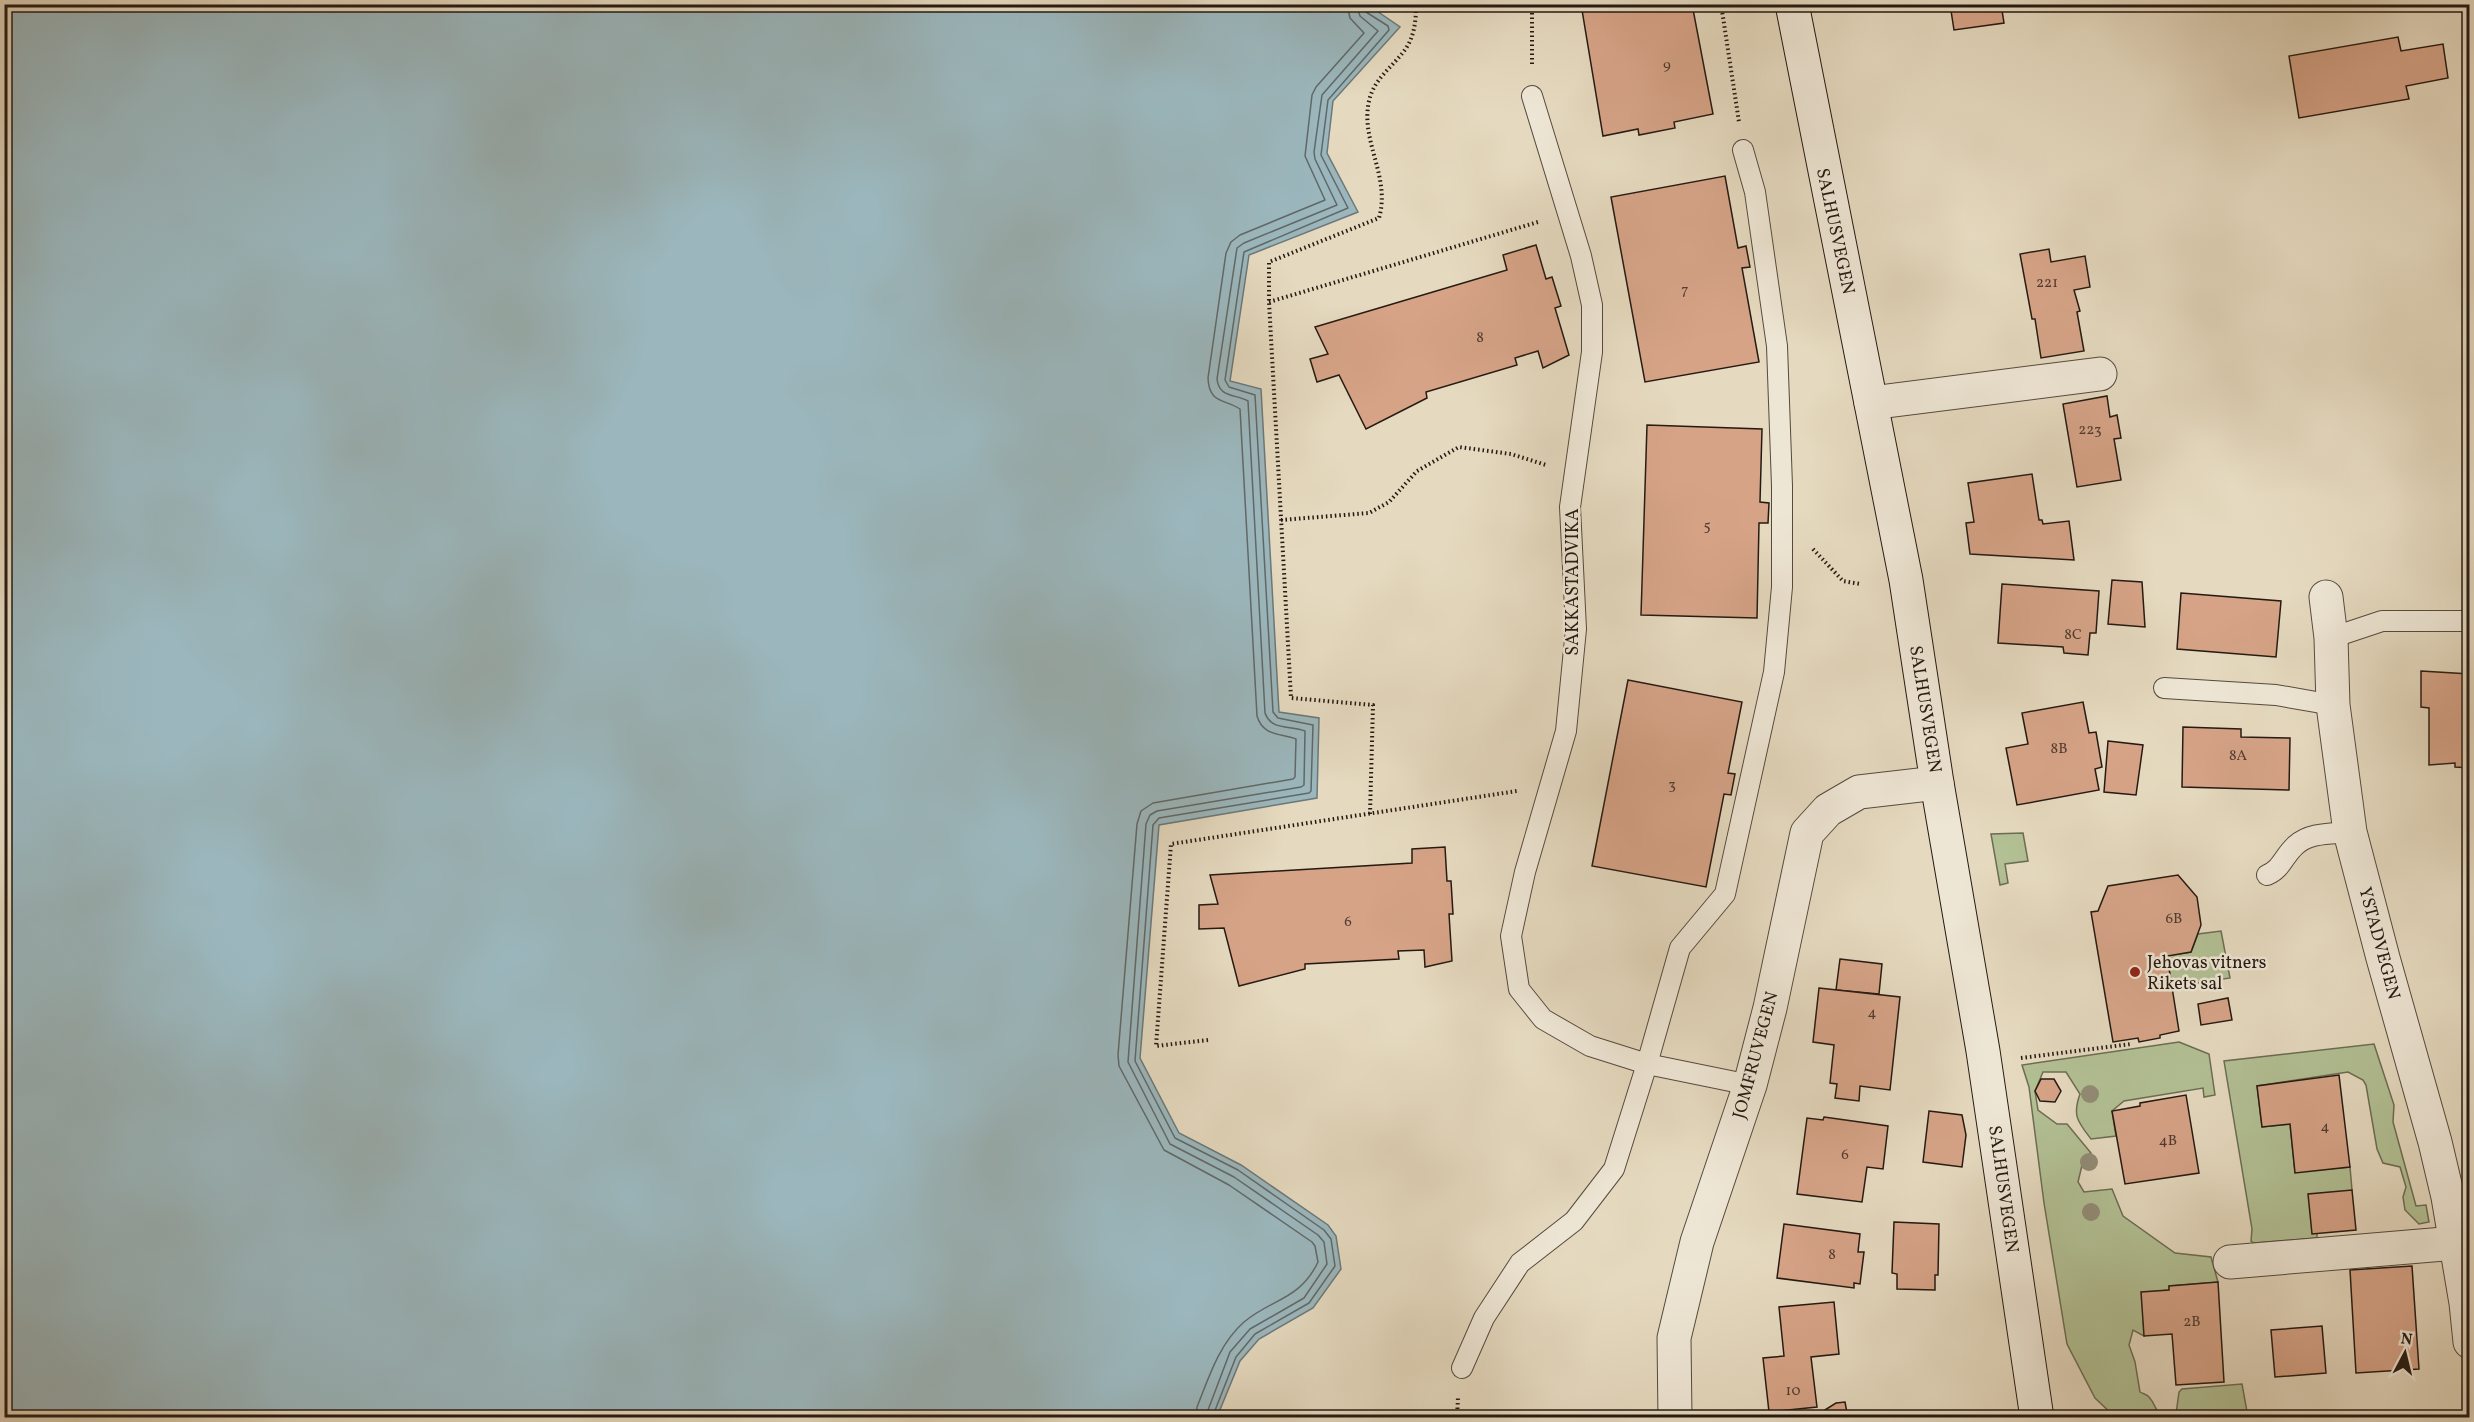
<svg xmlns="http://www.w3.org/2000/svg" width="2474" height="1422" viewBox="0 0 2474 1422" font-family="Vollkorn,serif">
	<rect width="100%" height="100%" fill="#e5d9bf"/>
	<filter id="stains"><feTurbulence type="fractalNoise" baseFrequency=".00333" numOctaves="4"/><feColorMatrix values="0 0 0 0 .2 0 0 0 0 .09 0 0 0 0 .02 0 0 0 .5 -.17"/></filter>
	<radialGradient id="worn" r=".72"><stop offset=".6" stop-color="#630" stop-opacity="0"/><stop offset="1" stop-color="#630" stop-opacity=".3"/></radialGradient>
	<g fill="#b2c094" stroke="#6c6d54" stroke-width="1.5">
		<polygon points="2023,833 2028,861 2005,864 2008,883 2000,885 1991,834"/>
		<polygon points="2221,931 2230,978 2172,987 2167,956 2191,952 2198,934"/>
		<path d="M2179,1042L2209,1054L2215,1095L2204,1097L2203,1088L2124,1101L2112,1111L2116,1136L2091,1139C2078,1122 2072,1116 2080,1094L2066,1072H2043L2035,1091L2038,1110L2057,1124H2067L2091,1153L2084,1157L2078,1182L2084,1192L2112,1189L2123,1216L2175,1253L2211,1257L2218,1282L2169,1286V1290L2142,1293L2144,1336L2133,1330L2129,1345L2135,1362L2140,1392C2143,1394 2147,1394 2149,1397C2159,1408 2155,1422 2176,1414L2179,1392L2182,1389L2242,1384L2248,1417H2115L2095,1398L2067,1344L2044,1203L2029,1087L2022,1065Z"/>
		<polygon points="2374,1044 2394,1105 2393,1122 2416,1206 2426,1205 2429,1222 2419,1224 2405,1210 2403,1197 2406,1187 2400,1167 2383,1163 2377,1149 2366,1085 2363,1080 2348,1072 2257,1086 2262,1127 2290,1124 2295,1172 2350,1167 2352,1190 2317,1233 2317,1238 2254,1243 2251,1241 2252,1229 2224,1061"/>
	</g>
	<polygon fill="#9bb7bd" stroke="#6c7879" stroke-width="1.5" points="1368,5 1400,27 1333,101 1327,153 1358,212 1249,255 1230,381 1261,389 1279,712 1319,718 1317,798 1159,825 1140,1058 1179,1133 1241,1165 1328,1225 1336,1236 1341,1269 1313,1308 1259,1339 1240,1361 1217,1417 5,1417 5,5"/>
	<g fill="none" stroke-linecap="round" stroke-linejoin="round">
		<g stroke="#606868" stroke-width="1.5">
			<path d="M1196,1418L1197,1407C1209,1377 1219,1344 1244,1322C1271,1299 1300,1300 1318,1262L1315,1246L1312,1242L1229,1185L1164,1150L1119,1066L1118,1055L1137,824L1141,811L1153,803L1293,779L1295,777L1296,739C1279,733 1263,736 1257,716L1240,409C1225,399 1209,404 1208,378L1226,253L1231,242L1240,235L1325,200L1305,156L1312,95L1316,87L1364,33L1350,18L1347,4"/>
			<path d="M1205,1418L1230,1352L1250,1329L1304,1298L1327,1264L1324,1242L1318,1235L1234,1177L1170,1144L1128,1062L1146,824L1150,815L1157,811L1301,787L1304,785L1305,731C1291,725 1271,731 1265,713L1248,401C1236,394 1219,398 1217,379L1237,248L1244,243L1337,205L1315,159L1314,152L1322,95L1378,31L1360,16L1356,4"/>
			<polyline points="1212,1418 1236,1357 1255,1334 1309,1303 1335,1266 1331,1239 1324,1230 1238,1170 1175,1138 1135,1061 1153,825 1159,818 1309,793 1311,791 1313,725 1278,718 1273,712 1255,395 1229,387 1225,380 1244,252 1348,208 1321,155 1328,100 1389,30 1388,26 1366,12 1364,4"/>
		</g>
	</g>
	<g fill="#d6a387" stroke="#251a13" stroke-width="1.5">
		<polygon points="1581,4 1692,4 1713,114 1674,122 1675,128 1639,135 1638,129 1603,136"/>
		<polygon points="1950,4 2001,4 2004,23 1954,30"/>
		<polygon points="2398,37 2401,51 2443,44 2448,78 2406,86 2409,99 2299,118 2289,56"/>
		<polygon points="1725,176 1738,248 1746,246 1750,267 1742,268 1759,362 1645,382 1611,197"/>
		<polygon points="1536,245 1546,279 1552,277 1561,306 1555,308 1569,355 1543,368 1538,351 1515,358 1517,365 1426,392 1427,398 1366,429 1339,375 1317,382 1310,359 1328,354 1315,327 1507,270 1503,255"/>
		<polygon points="2049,249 2051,262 2085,256 2090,287 2074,290 2080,311 2077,312 2084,351 2041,358 2035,319 2032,319 2020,254"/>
		<polygon points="2107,396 2110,417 2117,415 2121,438 2114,439 2121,480 2077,487 2063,404"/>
		<polygon points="1647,425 1762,429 1760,502 1769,503 1768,523 1759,523 1757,618 1641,615"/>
		<polygon points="2032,474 2039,520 2042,520 2043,524 2069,521 2074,560 1970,554 1966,523 1974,522 1968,483"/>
		<polygon points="2112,580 2142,582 2145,627 2108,624"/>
		<polygon points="2002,584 2099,591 2096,633 2090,633 2088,655 2064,653 2063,647 1998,643"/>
		<polygon points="2181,593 2281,601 2276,657 2177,649"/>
		<polygon points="2421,671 2470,674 2470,768 2455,767 2455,763 2429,765 2429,708 2421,707"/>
		<polygon points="1628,680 1742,702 1728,773 1735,774 1731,795 1724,794 1706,887 1592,866"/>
		<polygon points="2083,702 2089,733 2096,732 2102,767 2095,769 2099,790 2017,805 2006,748 2028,744 2022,713"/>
		<polygon points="2183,727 2241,729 2241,737 2290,738 2289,790 2182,787"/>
		<polygon points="2108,741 2143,745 2136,795 2104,792"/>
		<polygon points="1445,847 1447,881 1451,881 1453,914 1449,914 1452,961 1425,967 1424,950 1398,951 1399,959 1305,964 1305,969 1239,986 1224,928 1199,929 1199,905 1218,904 1210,875 1412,863 1412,849"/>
		<polygon points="2178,875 2197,897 2201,925 2191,952 2167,956 2179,1031 2160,1035 2160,1038 2139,1042 2138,1038 2113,1042 2091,912 2098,911 2108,886"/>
		<polygon points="1840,959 1882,964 1879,994 1836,990"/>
		<polygon points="1819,988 1900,997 1890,1090 1860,1086 1859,1101 1835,1098 1837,1084 1830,1083 1834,1045 1813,1042"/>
		<polygon points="2228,998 2232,1020 2201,1025 2198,1004"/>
		<polygon points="2339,1075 2350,1167 2295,1173 2290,1124 2262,1127 2257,1086"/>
		<polygon points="2041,1079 2054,1079 2061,1091 2055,1102 2040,1101 2035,1091"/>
		<polygon points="2186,1095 2199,1173 2125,1184 2112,1111 2140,1106 2140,1103"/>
		<polygon points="1929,1111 1962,1115 1966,1135 1962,1167 1923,1162"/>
		<polygon points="1824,1117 1888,1126 1883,1169 1867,1167 1862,1202 1797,1194 1807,1118 1823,1120"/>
		<polygon points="2352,1190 2356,1230 2312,1234 2308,1194"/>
		<polygon points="1894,1222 1939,1224 1938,1275 1935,1275 1935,1290 1897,1289 1897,1274 1892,1273"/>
		<polygon points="1784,1224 1860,1234 1858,1252 1864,1252 1860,1284 1854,1283 1854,1288 1777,1278"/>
		<polygon points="2412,1266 2419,1369 2356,1373 2350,1270"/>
		<polygon points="2218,1282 2224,1382 2176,1385 2172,1334 2144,1336 2141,1292 2169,1290 2169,1286"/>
		<polygon points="1834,1302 1839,1354 1811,1357 1817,1407 1769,1412 1763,1358 1784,1356 1779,1307"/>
		<polygon points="2322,1326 2326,1373 2275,1377 2271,1330"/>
		<polygon points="1845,1402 1848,1418 1812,1418 1836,1403"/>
	</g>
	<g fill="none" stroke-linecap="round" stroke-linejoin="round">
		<defs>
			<g id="service">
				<polyline points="1532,96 1581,256 1592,305 1592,352 1570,507 1576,629 1566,731 1525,872 1511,936 1519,989 1543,1019 1590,1046 1647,1064 1680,948 1725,894 1774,672 1782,587 1782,486 1777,346 1755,192 1743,150"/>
				<polyline points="2331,638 2382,621 2470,621"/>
				<polyline points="2164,688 2276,695 2333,705"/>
				<path d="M2267,875C2282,869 2284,855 2296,845C2310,832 2332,834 2350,832"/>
				<polyline points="1462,1368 1484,1318 1520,1263 1574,1221 1614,1169 1647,1064 1750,1085"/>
			</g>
			<g id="minor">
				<polyline points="1871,403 2100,374"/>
				<polyline points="2326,597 2331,638 2333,705 2350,832 2383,958 2435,1142 2448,1197 2466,1303 2470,1342"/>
				<polyline points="2230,1262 2456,1243"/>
				<polyline points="1675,1418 1674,1338 1697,1242 1750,1085 1770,1008 1807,833 1828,810 1859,792 1937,783"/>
			</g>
			<polyline id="secondary" points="1792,4 1906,580 1937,783 1983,1051 2037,1418"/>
		</defs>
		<use href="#service" stroke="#554a3e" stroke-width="22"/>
		<use href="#minor" stroke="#554a3e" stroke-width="35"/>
		<use href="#secondary" stroke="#251a13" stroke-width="35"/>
		<g stroke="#251a13" stroke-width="4" stroke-dasharray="1.5 3" stroke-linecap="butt">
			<polyline points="1532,4 1532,65"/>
			<polyline points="1721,4 1739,122"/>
			<polyline points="1269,302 1538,222"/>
			<polyline points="1281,520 1369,513 1389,502 1417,471 1459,447 1511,454 1546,465"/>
			<polyline points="1813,549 1843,581 1861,584"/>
			<path d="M1370,814L1373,705L1291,698L1269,302V262L1379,218C1391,177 1360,141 1369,101C1374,77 1397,64 1408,45C1415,32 1416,19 1416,4"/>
			<polyline points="1208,1040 1156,1046 1171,844 1517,791"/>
			<polyline points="2021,1058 2131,1044"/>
			<polyline points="1457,1418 1458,1397"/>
		</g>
		<use href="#service" stroke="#eee6d5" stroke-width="20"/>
		<use href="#minor" stroke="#eee6d5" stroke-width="33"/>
		<use href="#secondary" stroke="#eee6d5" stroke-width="33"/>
	</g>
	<g fill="#928b76">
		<circle cx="2090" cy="1094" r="9"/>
		<circle cx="2089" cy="1162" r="9"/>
		<circle cx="2091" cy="1212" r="9"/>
	</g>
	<circle fill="#8f2418" stroke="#eee6d5" stroke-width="2" cx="2135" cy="972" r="6"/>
	<g text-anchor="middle" stroke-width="5" stroke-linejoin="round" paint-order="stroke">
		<g font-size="15" fill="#513c30">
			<text x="1667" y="69">9</text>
			<text x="2047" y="287">221</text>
			<text x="1685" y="294">7</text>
			<text x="1480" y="342">8</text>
			<text x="2090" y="434">223</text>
			<text x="1707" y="530">5</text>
			<text x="2073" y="639">8C</text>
			<text x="2059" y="753">8B</text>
			<text x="2238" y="760">8A</text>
			<text x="1672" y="789">3</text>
			<text x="2174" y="923">6B</text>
			<text x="1348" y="926">6</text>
			<text x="1872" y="1017">4</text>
			<text x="2325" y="1131">4</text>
			<text x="2168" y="1145">4B</text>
			<text x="1845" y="1159">6</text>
			<text x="1832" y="1259">8</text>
			<text x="2192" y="1326">2B</text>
			<text x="1793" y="1395">10</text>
		</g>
		<g font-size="18" fill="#251a13" stroke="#eee6d5">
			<text transform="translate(1836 231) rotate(78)" y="6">SALHUSVEGEN</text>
			<text transform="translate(1572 582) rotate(-90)" y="6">SAKKASTADVIKA</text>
			<text transform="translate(1926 709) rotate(81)" y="6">SALHUSVEGEN</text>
			<text transform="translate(2380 943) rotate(75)" y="6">YSTADVEGEN</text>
			<text transform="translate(1755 1055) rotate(-75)" y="6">JOMFRUVEGEN</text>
			<text transform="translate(2004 1189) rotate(82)" y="6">SALHUSVEGEN</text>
		</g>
		<g font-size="18" fill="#251a13" stroke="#eee6d5" text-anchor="start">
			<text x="2147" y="968">Jehovas vitners<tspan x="2147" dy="21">Rikets sal</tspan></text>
		</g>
	</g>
	<rect width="2474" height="1422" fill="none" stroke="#e5d9bf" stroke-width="24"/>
	<rect x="6" y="6" width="2462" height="1410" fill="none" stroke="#251a13" stroke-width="3"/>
	<rect x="12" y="12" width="2450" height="1398" fill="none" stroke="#251a13" stroke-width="1.5"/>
	<g transform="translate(2405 1353) rotate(7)" stroke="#eee6d5" stroke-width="4.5" paint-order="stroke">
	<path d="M0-4.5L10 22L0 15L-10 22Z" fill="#251a13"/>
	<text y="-9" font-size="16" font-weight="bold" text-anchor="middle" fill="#251a13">N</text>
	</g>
	<rect width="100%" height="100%" filter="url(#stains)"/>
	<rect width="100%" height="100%" fill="url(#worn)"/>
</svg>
